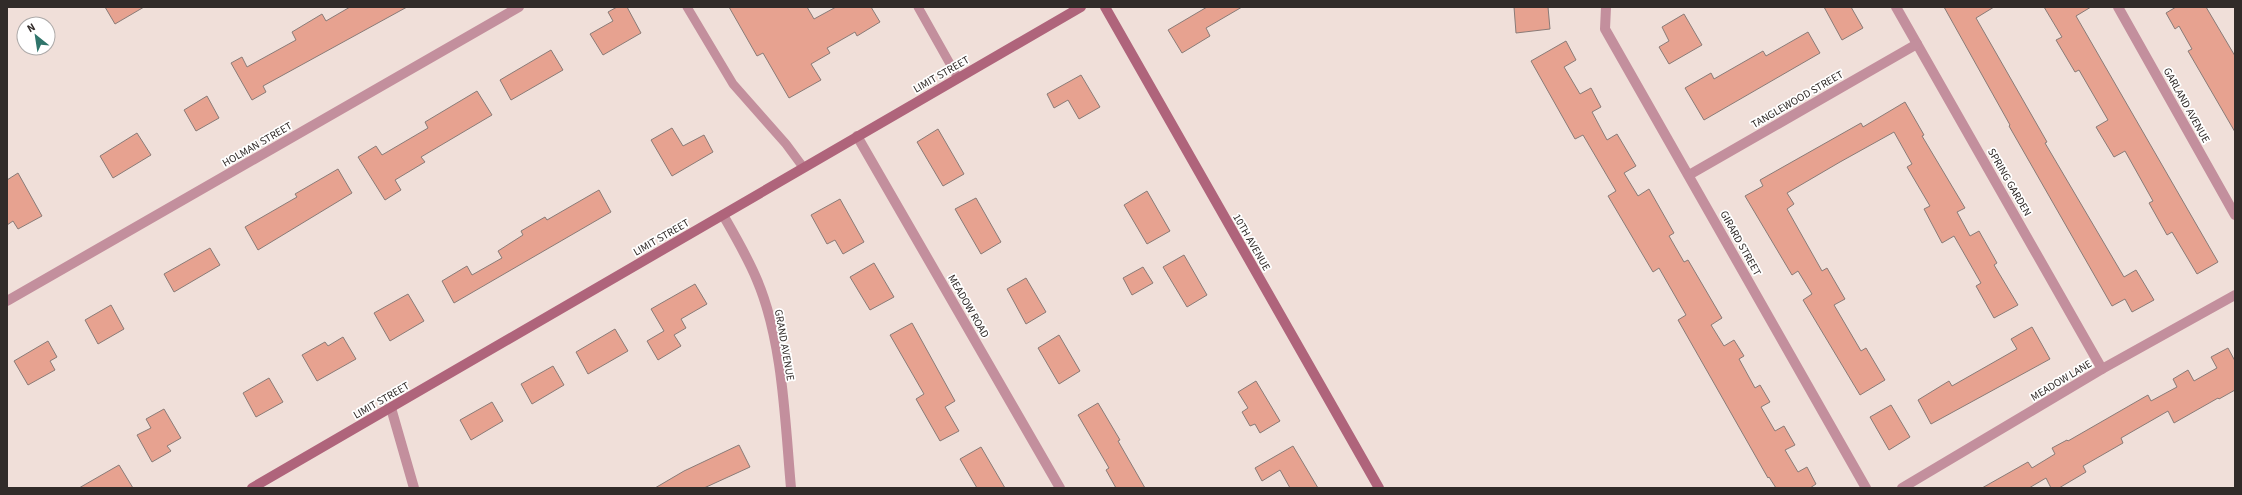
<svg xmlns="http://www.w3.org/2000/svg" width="2242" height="495" viewBox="0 0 2242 495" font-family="'Source Sans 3',sans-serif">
	<rect width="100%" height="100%" fill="#f0dfd9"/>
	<g fill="#e7a290" stroke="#8a7b77">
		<polygon points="105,7 144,7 115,24"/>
		<polygon points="350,7 407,7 263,86 266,92 252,100 231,63 242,57 247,67 296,40 292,32 322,14 326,21"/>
		<polygon points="617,7 627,7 641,33 603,55 590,34 613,21 608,12"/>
		<polygon points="729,7 807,7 814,19 836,7 871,7 880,22 857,36 855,32 827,48 830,53 811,64 821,80 789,98 763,53 757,56"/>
		<polygon points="1207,7 1242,7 1206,28 1210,36 1182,53 1168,30"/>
		<polygon points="1514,7 1548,7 1550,29 1516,33"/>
		<polygon points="1824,7 1851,7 1863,28 1842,40"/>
		<polygon points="1944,7 1994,7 1976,18 2047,142 2045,143 2124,277 2136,270 2154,300 2132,312 2125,299 2112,306 2009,126 2010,125"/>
		<polygon points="2044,7 2091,7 2076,16 2218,262 2197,274 2172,232 2167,235 2149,203 2153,201 2125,151 2114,157 2096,127 2108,120 2079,70 2075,72 2056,40 2062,37"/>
		<polygon points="2176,7 2206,7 2235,56 2235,132 2188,51 2192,49 2179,26 2175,29 2166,13"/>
		<polygon points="1684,14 1702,45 1669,64 1659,47 1669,41 1662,27"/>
		<polygon points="1808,32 1820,53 1704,120 1685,88 1711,73 1714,79 1763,51 1766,56"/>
		<polygon points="1566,41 1576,60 1564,67 1580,94 1591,88 1601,107 1592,112 1607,140 1617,134 1636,166 1624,173 1638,196 1649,189 1674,233 1669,236 1684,262 1688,260 1722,318 1711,325 1724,346 1734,340 1744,356 1739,359 1755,388 1760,385 1770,402 1761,407 1775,431 1784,426 1795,445 1785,450 1798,472 1807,467 1816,484 1810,488 1776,488 1769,477 1768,478 1678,320 1686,315 1659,268 1653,272 1608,196 1616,191 1583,135 1575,139 1531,61"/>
		<polygon points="551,50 563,70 511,100 500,80"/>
		<polygon points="1081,75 1100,107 1079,119 1068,100 1054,108 1047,94"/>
		<polygon points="477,91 492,115 421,157 425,162 395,180 401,190 385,200 358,157 376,146 382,155 428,128 425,122"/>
		<polygon points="207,96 219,118 196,131 184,110"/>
		<polygon points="1905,102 1924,135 1922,136 1965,208 1957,212 1970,236 1979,231 1997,263 1994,265 2018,305 1994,318 1976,286 1981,283 1954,236 1942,243 1924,209 1930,206 1907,167 1912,164 1894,132 1840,162 1787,193 1794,204 1787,209 1822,271 1827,268 1845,299 1834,305 1861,351 1866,348 1885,380 1860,395 1803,300 1812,294 1798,271 1792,275 1745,196 1763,186 1760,180 1861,123 1863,127"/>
		<polygon points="672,128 683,146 704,135 713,152 672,176 651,140"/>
		<polygon points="938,129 964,174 943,186 917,142"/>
		<polygon points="137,133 151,155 113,178 100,156"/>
		<polygon points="338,169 352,193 258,250 245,227 297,197 295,194"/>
		<polygon points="18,173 42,216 18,229 13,221 7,225 7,180"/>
		<polygon points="599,190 611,212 454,303 442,281 467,266 472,275 502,258 498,251 523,235 521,231 545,217 547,220"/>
		<polygon points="1147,191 1170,231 1147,244 1124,205"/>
		<polygon points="976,198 1001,242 981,254 955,209"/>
		<polygon points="840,199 864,242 843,254 835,240 827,244 811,215"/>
		<polygon points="210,248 220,265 174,292 164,274"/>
		<polygon points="1184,255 1207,295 1187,307 1163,267"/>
		<polygon points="874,263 894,297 870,310 850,277"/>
		<polygon points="1143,267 1153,283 1132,295 1123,278"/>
		<polygon points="1026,278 1046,312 1026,324 1007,289"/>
		<polygon points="695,284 707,304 681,319 686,328 674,335 681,346 658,360 647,341 664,331 651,309"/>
		<polygon points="408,294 424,321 390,341 374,313"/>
		<polygon points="111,305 124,329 98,344 85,320"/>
		<polygon points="912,323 955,401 945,407 959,431 940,441 916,399 924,394 890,335"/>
		<polygon points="2032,327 2050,359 1931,424 1918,400 1949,381 1952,386 2017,349 2011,339"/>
		<polygon points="615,329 628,351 588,374 576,352"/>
		<polygon points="1059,335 1080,371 1059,384 1038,348"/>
		<polygon points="343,337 356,359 317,381 302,355 325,342 328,346"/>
		<polygon points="48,341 57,357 50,361 55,370 28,385 14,361"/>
		<polygon points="2228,348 2235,361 2235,390 2219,399 2218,398 2174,423 2168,411 2121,438 2123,443 2083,466 2086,472 2059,488 2051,488 2046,478 2029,488 1982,488 2028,462 2032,468 2055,454 2052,448 2067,440 2068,441 2148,395 2151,401 2177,387 2173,379 2188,370 2194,381 2217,368 2211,357"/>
		<polygon points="553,366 564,385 532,404 521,384"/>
		<polygon points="269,378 283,402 256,417 243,393"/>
		<polygon points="1256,381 1280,421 1260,433 1255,424 1250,426 1242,412 1248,408 1238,392"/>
		<polygon points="492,402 503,421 471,440 460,420"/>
		<polygon points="1098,403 1120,440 1118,441 1145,488 1116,488 1106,470 1109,468 1078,415"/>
		<polygon points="1891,405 1910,437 1889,450 1870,417"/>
		<polygon points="164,409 181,438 167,446 171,451 152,462 137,435 151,428 146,419"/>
		<polygon points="739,445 750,467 704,488 655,488 684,471"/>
		<polygon points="1293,446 1318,488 1290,488 1280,470 1262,481 1255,468"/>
		<polygon points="981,447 1005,488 977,488 960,459"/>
		<polygon points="119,465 133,488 79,488"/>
	</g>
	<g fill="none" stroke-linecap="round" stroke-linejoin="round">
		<g stroke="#c38f9d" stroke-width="9">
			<polyline points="687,7 733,84 786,144 803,167"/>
			<polyline points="918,7 958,78"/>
		</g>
		<g stroke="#c38f9d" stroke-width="10">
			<polyline points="1606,7 1605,29 1866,488"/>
			<polyline points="1896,7 2102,369"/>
			<polyline points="2118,7 2235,215"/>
			<polyline points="857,136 1060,488"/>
			<polyline points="1689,175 1917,44"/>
			<path d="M723,215C735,236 748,258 757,280C783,341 785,422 791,488"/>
			<polyline points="7,301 519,7"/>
			<polyline points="391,408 414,488"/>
			<polyline points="1902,488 2102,369 2235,295"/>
		</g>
		<g stroke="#af647b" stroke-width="10">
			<polyline points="1105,7 1379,488"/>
			<polyline points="252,488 1081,7"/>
		</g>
	</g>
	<g text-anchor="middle" stroke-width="3.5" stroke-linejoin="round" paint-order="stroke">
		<g font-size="11" fill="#312b29" stroke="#fff">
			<text transform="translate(941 74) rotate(-30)" y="4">LIMIT STREET</text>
			<text transform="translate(1797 99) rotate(-30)" y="4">TANGLEWOOD STREET</text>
			<text transform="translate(2187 105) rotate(61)" y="4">GARLAND AVENUE</text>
			<text transform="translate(257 144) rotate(-30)" y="4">HOLMAN STREET</text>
			<text transform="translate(2010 182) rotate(60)" y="4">SPRING GARDEN</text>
			<text transform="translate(661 237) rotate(-30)" y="4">LIMIT STREET</text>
			<text transform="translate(1252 242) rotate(60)" y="4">10TH AVENUE</text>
			<text transform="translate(1741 243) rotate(61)" y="4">GIRARD STREET</text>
			<text transform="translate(969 306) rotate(60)" y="4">MEADOW ROAD</text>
			<text transform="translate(785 345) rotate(80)" y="4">GRAND AVENUE</text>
			<text transform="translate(2061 380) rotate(-31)" y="4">MEADOW LANE</text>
			<text transform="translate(381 400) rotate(-30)" y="4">LIMIT STREET</text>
		</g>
	</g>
	<rect width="2242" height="495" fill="none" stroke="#312b29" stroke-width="16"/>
	<g transform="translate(36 36) rotate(330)"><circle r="19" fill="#ffffff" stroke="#adaaa9"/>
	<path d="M0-3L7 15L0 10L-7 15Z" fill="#30756b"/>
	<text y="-6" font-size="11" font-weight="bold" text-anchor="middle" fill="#312b29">N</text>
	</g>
</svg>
